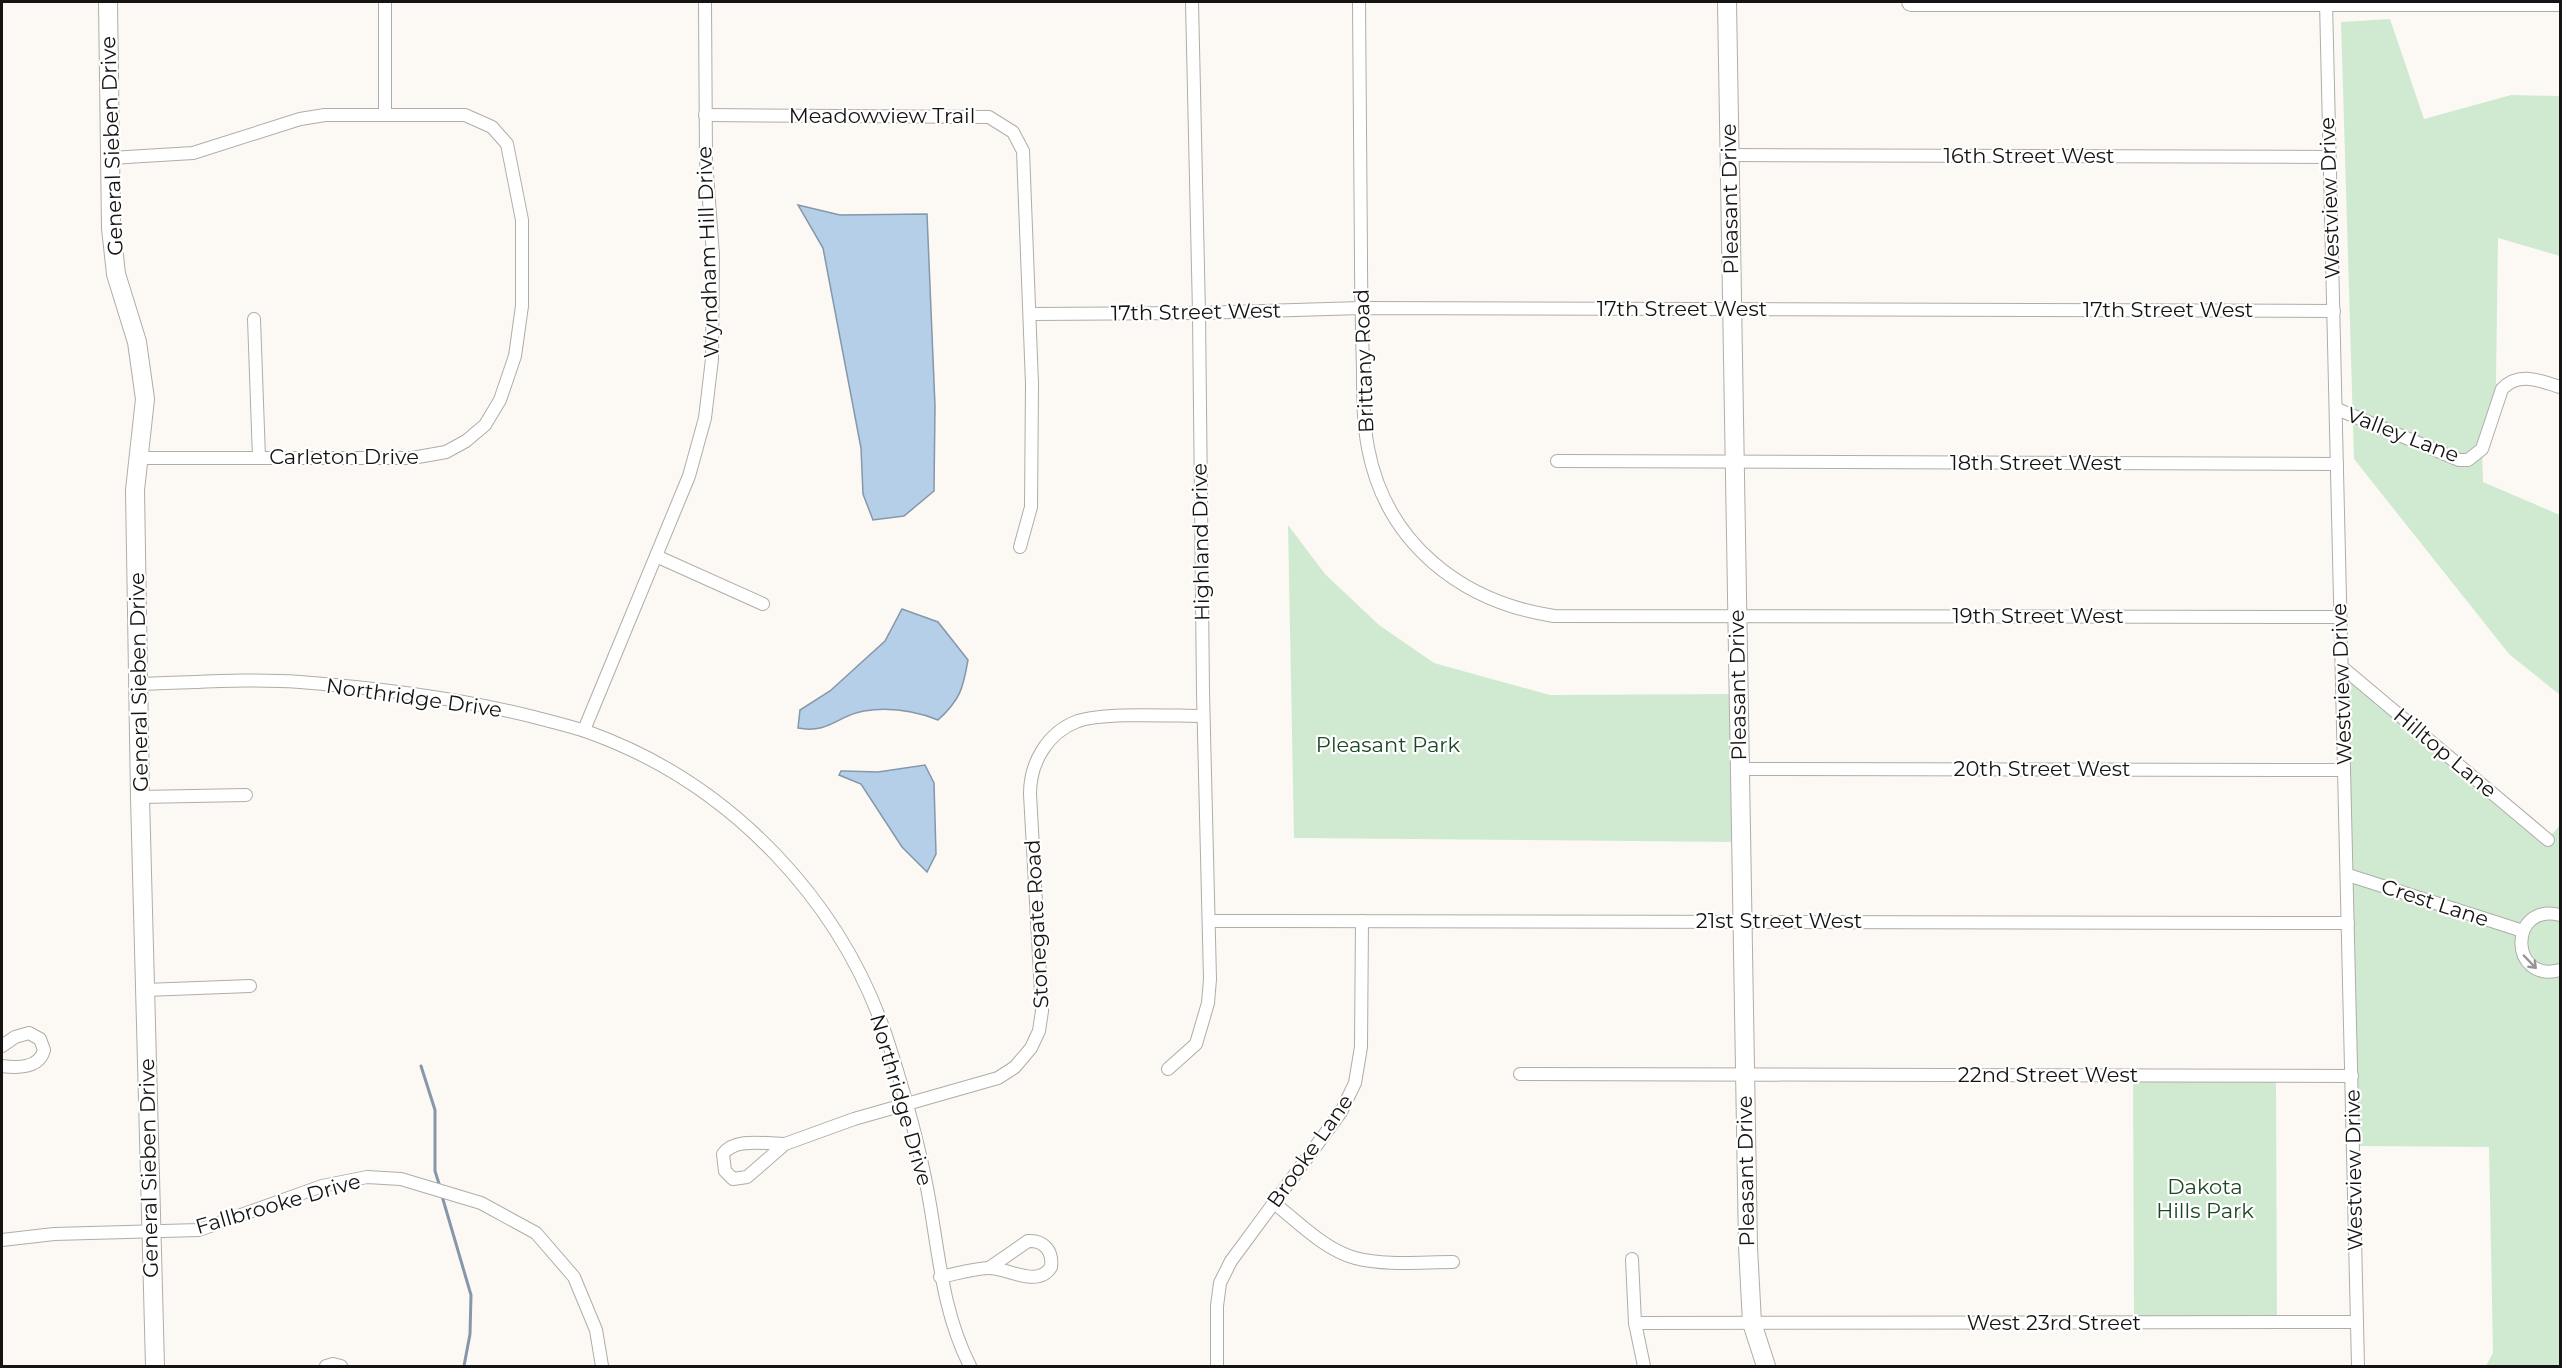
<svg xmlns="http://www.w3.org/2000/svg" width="2562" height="1368" viewBox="0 0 2562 1368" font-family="Montserrat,sans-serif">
	<rect width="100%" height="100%" fill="#fcf9f4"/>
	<g fill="#d0ead2">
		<polygon points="2390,19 2424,119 2511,95 2560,96 2560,256 2498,238 2496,383 2502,389 2482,449 2483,482 2560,515 2560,695 2509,654 2354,459 2341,22"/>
		<polygon points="1288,525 1325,574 1379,625 1434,663 1550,695 1738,694 1740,842 1294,838"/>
		<polygon points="2342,667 2548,839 2560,825 2560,1366 2486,1366 2493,1353 2489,1147 2353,1146"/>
		<polygon points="2133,1075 2276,1075 2277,1323 2134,1323"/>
	</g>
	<g fill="#b5cfe9" stroke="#8597a8" stroke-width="1.5">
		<polygon points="798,205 840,215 927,214 935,406 934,491 904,516 873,520 863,494 861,448 823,248"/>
		<path d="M902,609L938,622L968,660C963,689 960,700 938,720C915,711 889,707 864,711C838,715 829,734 798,728L800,710L830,691L885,641Z"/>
		<polygon points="925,765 934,783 936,854 927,872 902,847 861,784 839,775 841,771 844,771 878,772"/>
	</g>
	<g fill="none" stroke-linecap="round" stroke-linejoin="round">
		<g stroke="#8597a8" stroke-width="3">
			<polyline points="421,1066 435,1110 435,1171 440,1187"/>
			<polyline points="442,1196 471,1295 470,1334 464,1366"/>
		</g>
		<defs>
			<g id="street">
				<path d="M1359,2C1360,87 1360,172 1361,257C1361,295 1362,332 1363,370C1363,396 1363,422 1368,448C1386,543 1461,602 1554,616L2340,617"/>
				<polyline points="2326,2 2358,1366"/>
				<polyline points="385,113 385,2"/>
				<polyline points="705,115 989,117 1013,132 1023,151 1032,384 1031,507 1020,547"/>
				<polyline points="1730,155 2329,157"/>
				<polyline points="111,158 193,153 300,119 325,115 465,115 492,127 507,144 522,220 522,306 515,356 500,400 485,425 466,441 446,452 412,458 140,458"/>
				<polyline points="1030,314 1199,313 1361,308 2334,311"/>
				<polyline points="254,319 259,458"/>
				<path d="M2337,409L2459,460H2468L2482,449L2502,389C2519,371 2540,381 2560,387"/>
				<polyline points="1557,461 2337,464"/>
				<polyline points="656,556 763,604"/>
				<polyline points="2342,667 2548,840"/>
				<path d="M139,684C192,683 247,678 300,682C379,688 458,698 534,717C552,722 570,726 588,732C731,783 845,903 890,1048C905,1095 919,1144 928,1193C939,1253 942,1311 970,1366"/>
				<polyline points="584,730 689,476 705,418 712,359 713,255 706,160 705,2"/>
				<polyline points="1739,769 2344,770"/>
				<polyline points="140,797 246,795"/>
				<polyline points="2348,875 2523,931"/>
				<path d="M2560,915C2508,902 2509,984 2560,970"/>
				<polyline points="1209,921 2348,923"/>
				<polyline points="145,990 250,986"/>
				<path d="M2,1046L15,1037L29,1033L40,1039L44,1050C39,1069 17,1068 2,1066"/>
				<polyline points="1168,1069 1196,1044 1208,1003 1210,979 1203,692 1199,313 1192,2"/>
				<polyline points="1520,1074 2352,1076"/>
				<path d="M785,1144C766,1144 735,1137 723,1154L725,1171L733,1179L747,1177L785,1144L854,1119L998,1078L1015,1067L1031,1048L1039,1031L1042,1011L1030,794C1030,762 1048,732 1078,721C1106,712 1171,716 1203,716"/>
				<path d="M1274,1203C1298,1222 1325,1250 1355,1258C1386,1266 1421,1262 1453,1262"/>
				<polyline points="2,1240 54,1234 199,1230 322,1186 367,1177 401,1179 481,1203 536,1233 574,1277 596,1330 602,1366"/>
				<polyline points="1632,1259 1635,1323"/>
				<path d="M940,1277C955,1274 972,1269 988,1268C1007,1267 1037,1289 1051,1267C1053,1252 1045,1240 1028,1241L989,1268"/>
				<polyline points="326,1366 333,1364 341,1366"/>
				<polyline points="1217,1366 1217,1306 1220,1283 1231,1261 1341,1112 1355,1083 1361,1047 1362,921"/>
				<polyline points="1644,1366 1635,1323 2357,1322"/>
			</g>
			<g id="secondary">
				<polyline points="108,2 111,228 116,274 137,342 145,399 135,490 140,797 155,1366"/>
				<polyline points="1727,2 1748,1247 1752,1323 1766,1366"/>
				<polyline points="1911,2 2560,2"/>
			</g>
		</defs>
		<use href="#street" stroke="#b0ada8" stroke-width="14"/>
		<use href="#secondary" stroke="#b0ada8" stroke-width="20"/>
		<use href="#street" stroke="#fff" stroke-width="12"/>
		<use href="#secondary" stroke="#fff" stroke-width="18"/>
	</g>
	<defs><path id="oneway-shaft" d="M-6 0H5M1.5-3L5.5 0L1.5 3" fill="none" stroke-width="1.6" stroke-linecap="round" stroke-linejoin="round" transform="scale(1.5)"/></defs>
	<use stroke="#969594" href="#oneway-shaft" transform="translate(2530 962) rotate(46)"/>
	<g text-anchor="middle" stroke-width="4.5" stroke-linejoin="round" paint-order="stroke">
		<g font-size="21" fill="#151412" stroke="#fff">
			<text x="882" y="123">Meadowview Trail</text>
			<text transform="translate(112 146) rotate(-92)" y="7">General Sieben Drive</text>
			<text x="2029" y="163">16th Street West</text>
			<text transform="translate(2330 198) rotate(-92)" y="7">Westview Drive</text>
			<text transform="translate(1730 199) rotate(-91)" y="7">Pleasant Drive</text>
			<text transform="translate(708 252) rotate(-92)" y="7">Wyndham Hill Drive</text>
			<text x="1682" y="316">17th Street West</text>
			<text x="2168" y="317">17th Street West</text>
			<text transform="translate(1196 312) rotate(-1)" y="7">17th Street West</text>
			<text transform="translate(1364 361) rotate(-92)" y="7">Brittany Road</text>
			<text transform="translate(2403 435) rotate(21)" y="7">Valley Lane</text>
			<text x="344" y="464">Carleton Drive</text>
			<text x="2036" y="470">18th Street West</text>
			<text transform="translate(1201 542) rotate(-91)" y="7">Highland Drive</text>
			<text x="2038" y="623">19th Street West</text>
			<text transform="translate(139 682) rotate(-91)" y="7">General Sieben Drive</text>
			<text transform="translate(2342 684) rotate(-92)" y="7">Westview Drive</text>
			<text transform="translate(1738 685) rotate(-91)" y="7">Pleasant Drive</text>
			<text transform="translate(414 698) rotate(8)" y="7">Northridge Drive</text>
			<text transform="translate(2445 753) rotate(40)" y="7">Hilltop Lane</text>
			<text x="2042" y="776">20th Street West</text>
			<text transform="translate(2435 903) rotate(18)" y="7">Crest Lane</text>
			<text x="1779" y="928">21st Street West</text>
			<text transform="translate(1037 924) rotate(-93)" y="7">Stonegate Road</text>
			<text x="2048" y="1082">22nd Street West</text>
			<text transform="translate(901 1100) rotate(74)" y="7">Northridge Drive</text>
			<text transform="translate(1310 1151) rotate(-55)" y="7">Brooke Lane</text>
			<text transform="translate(149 1168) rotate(-91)" y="7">General Sieben Drive</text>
			<text transform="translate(2354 1170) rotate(-91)" y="7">Westview Drive</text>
			<text transform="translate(1746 1171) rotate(-91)" y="7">Pleasant Drive</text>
			<text transform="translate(278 1204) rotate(-16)" y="7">Fallbrooke Drive</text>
			<text x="2054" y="1330">West 23rd Street</text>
		</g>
		<g font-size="21" fill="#1c4624" stroke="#fff">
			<text x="1388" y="752">Pleasant Park</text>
			<text x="2205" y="1194">Dakota<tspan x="2205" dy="24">Hills Park</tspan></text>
		</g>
	</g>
	<rect width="2562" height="1368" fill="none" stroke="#151412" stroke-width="6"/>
</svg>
